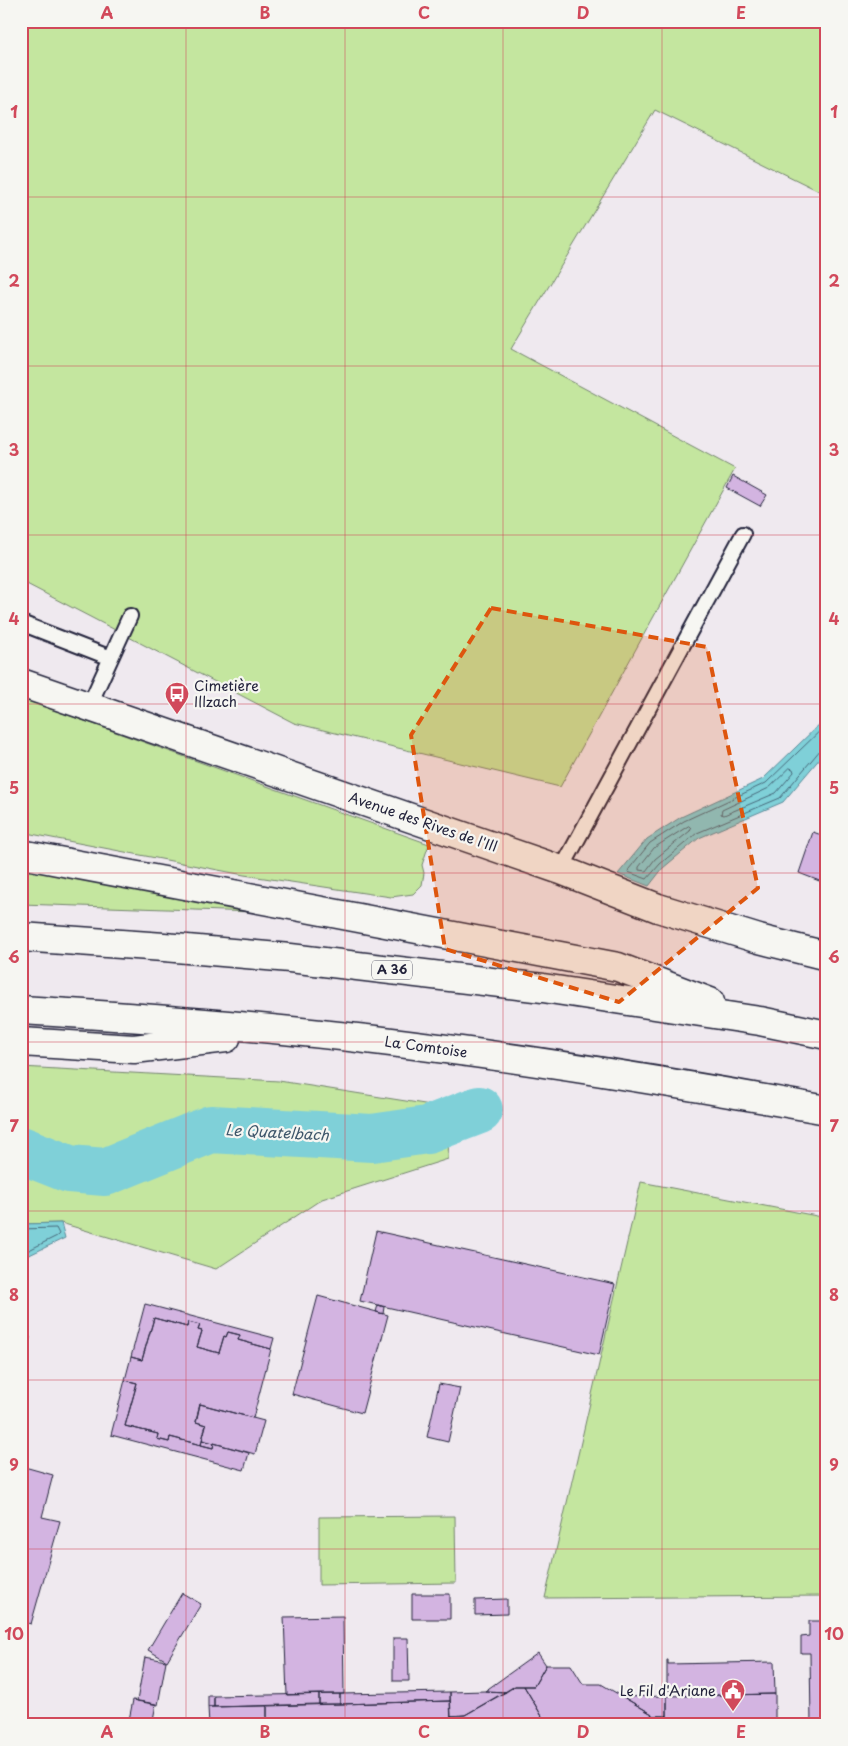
<svg xmlns="http://www.w3.org/2000/svg" width="848" height="1746" viewBox="0 0 848 1746" font-family="'Playpen Sans',sans-serif">
  <style>
    .green { fill: #c4e69f; stroke: #73846d }
    .water { fill: #7fd0d8; stroke: #5a8a99 }
    .lines { fill: none; stroke-linecap: round; stroke-linejoin: round }
    .shore { stroke: #47687a; stroke-width: 1 }
    .river { stroke: #7fd0d8; stroke-width: 48 }
    .building { fill: #d3b4e1; stroke: #22223b }
    .service-casing { stroke: #22223b; stroke-width: 18 }
    .tertiary-casing { stroke: #22223b; stroke-width: 31 }
    .motorway-casing { stroke: #22223b; stroke-width: 31 }
    .service { stroke: #f6f6f2; stroke-width: 14 }
    .tertiary { stroke: #f6f6f2; stroke-width: 28 }
    .motorway { stroke: #f6f6f2; stroke-width: 28 }
    .marked { fill: #de560e; fill-opacity: 0.2; stroke: #de560e; stroke-width: 4; stroke-dasharray: 10 6; stroke-linejoin: round }
    .grid { fill: none; stroke: #d1495b; stroke-width: 1; stroke-opacity: 0.55 }
    .labels { text-anchor: middle; stroke-width: 4.5; stroke-linejoin: round; paint-order: stroke }
    .shield { fill: #f6f6f2; stroke: #626272; stroke-width: 1 }
    .shield-label { font-size: 12px; font-weight: bold; fill: #22223b }
    .poi-label { font-size: 14px; fill: #22223b; stroke: #f6f6f2; text-anchor: start }
    .street-label { font-size: 14px; fill: #22223b; stroke: #f6f6f2 }
    .water-label { font-size: 15px; font-style: italic; fill: #3e566a; stroke: #f6f6f2 }
    .neatline { fill: none; stroke: #d1495b; stroke-width: 2 }
    .grid-label { font-size: 16px; text-anchor: middle; font-weight: bold; fill: #d1495b }
  </style>
  <rect width="100%" height="100%" fill="#efe9ef"/>
  <filter id="ink" filterUnits="userSpaceOnUse"><feTurbulence type="fractalNoise" baseFrequency=".02" numOctaves="2"/><feDisplacementMap in="SourceGraphic" scale="10" xChannelSelector="R" yChannelSelector="G"/><feConvolveMatrix kernelMatrix="1 2 1 2 8 2 1 2 1" color-interpolation-filters="sRGB"/></filter>
  <g filter="url(#ink)">
    <path class="green" d="M21 21H827V195L655 110 511 349 735 469 560 787 294 723 21 581Z
      M23 699 429 844 422 865 424 873 422 885 413 894 391 897 244 875 21 832V703Z
      M21 865 253 912 21 904Z
      M21 1067 279 1081 450 1108 448 1159 322 1199 216 1269 61 1223 21 1224Z
      M641 1182 827 1218V1596L545 1598Z
      M455 1516 456 1583 319 1585V1517Z"/>
    <path class="water" d="M827 717V750L783 802 699 838 663 868 649 886 618 874 647 839 681 817 763 779Z
      M61 1223 65 1238 21 1259V1224Z"/>
    <g class="lines">
      <path class="shore" d="M827 724 766 783 684 821 650 843 629 869 628 872 647 879 660 864 697 833 780 798 821 749 827 747
        M790 768 793 769 794 772 776 793 724 815 721 814 722 810 769 788Z
        M689 826 691 828 690 831 655 859 646 871 639 870V867L654 848Z
        M21 1229 56 1228 59 1234 57 1236 21 1254"/>
      <path class="river" d="M21 1150 69 1169 105 1172 211 1129 372 1138 427 1130 479 1110"/>
    </g>
    <path class="building" d="M733 476 767 495 760 506 727 488Z
      M813 832 827 837V884L799 873Z
      M376 1231 615 1284 599 1355 360 1301Z
      M318 1296 388 1315 362 1413 292 1394Z
      M145 1304 274 1338 271 1349 238 1340 240 1335 228 1332 226 1337 224 1336 219 1353 197 1347 202 1331 198 1330 200 1325 188 1322 187 1327 154 1318 142 1360 131 1357Z
      M378 1305 384 1307 383 1314 376 1312Z
      M154 1318 187 1327 188 1322 200 1325 198 1330 202 1331 197 1347 219 1353 224 1336 226 1337 228 1332 240 1335 238 1340 271 1349 253 1418 200 1404 196 1422 206 1425 201 1445 170 1437 169 1442 157 1439 158 1434 125 1426 137 1383 125 1380 131 1357 142 1360Z
      M30 1337 21 1390V1339Z
      M125 1380 137 1383 125 1426 158 1434 157 1439 169 1442 170 1437 213 1448 214 1443 249 1453 244 1470 111 1435Z
      M439 1384 460 1388 448 1442 427 1437Z
      M200 1404 264 1421 255 1454 202 1440 206 1425 196 1422Z
      M202 1440 214 1443 213 1448 201 1445Z
      M21 1466 53 1475 42 1517 60 1521 31 1624 21 1621Z
      M182 1593 201 1604 167 1661 148 1650Z
      M412 1594H450V1619H412Z
      M507 1599V1614L475 1615V1600Z
      M343 1616 344 1694 287 1695 284 1617Z
      M809 1621H827V1725H811L810 1653H801V1637L809 1636Z
      M393 1638H408L409 1681H393Z
      M538 1653 546 1665 534 1686H515L506 1692 485 1691Z
      M145 1657 166 1661 158 1705 137 1701Z
      M667 1660H668V1664L774 1662 775 1694 681 1696V1690H667Z
      M546 1665H571L583 1684H601L652 1714 646 1725H584L581 1723V1725H540L543 1718 524 1686H534Z
      M515 1686H524L543 1718 540 1725H451V1716L465 1715Z
      M485 1691 506 1692 465 1715 451 1716 450 1692Z
      M450 1692V1701L340 1704V1694Z
      M319 1694H340V1704H319Z
      M319 1694V1704L214 1707V1696Z
      M775 1694V1725H667V1696Z
      M208 1696H214V1707H208Z
      M667 1696V1716H651L652 1714 623 1697Z
      M133 1700 156 1704 152 1725H128Z
      M450 1701 451 1725H267V1706Z
      M267 1706V1725H209L208 1707Z
      M651 1716H659V1725H646Z
      M659 1716H667V1725H659Z"/>
    <g class="lines">
      <defs>
        <path id="service" d="M21 623 111 658
          M89 706 130 616
          M561 870 743 534"/>
        <path id="tertiary" d="M21 683 561 870 658 908 759 939 827 956"/>
        <path id="motorway" d="M21 854 618 967 710 1002
          M21 937 164 947 290 958 543 988 760 1021 827 1035
          M21 1010C139 1017 258 1026 375 1040 526 1058 677 1083 827 1110
          M21 1042 134 1049 226 1038"/>
      </defs>
      <use href="#service" class="service-casing"/>
      <use href="#tertiary" class="tertiary-casing"/>
      <use href="#motorway" class="motorway-casing"/>
      <use href="#service" class="service"/>
      <use href="#tertiary" class="tertiary"/>
      <use href="#motorway" class="motorway"/>
    </g>
  </g>
  <path class="marked" d="M491 608 707 647 758 888 619 1002 445 949 411 735Z"/>
  <path class="grid" d="M186 21V1725M345 21V1725M503 21V1725M662 21V1725M21 197H827M21 366H827M21 535H827M21 704H827M21 873H827M21 1042H827M21 1211H827M21 1380H827M21 1549H827"/>
  <defs>
    <symbol id="bus-pin" viewBox="-11 -11 22 30"><path d="M0 17L-7.5 6A9.5 9.5 0 1 1 7.5 6Z" fill="#d1495b" stroke="#f6f6f2"/><path d="M-5-6H5V4H4V6H2V4H-2V6H-4V4H-5ZM-3.5-4V0h7V-4ZM-3.5 1.2v1.5H-2V1.2ZM2 1.2v1.5H3.5V1.2Z" fill="#fff"/></symbol>
    <symbol id="civic-pin" viewBox="-11 -11 22 30"><path d="M0 17L-7.5 6A9.5 9.5 0 1 1 7.5 6Z" fill="#d1495b" stroke="#f6f6f2"/><path d="M-.6-6.5H3V-4.5H.6V-3L4-1V1h2V6H-6V1h2V-1L-.6-3ZM-1.2 2.5V6h2.4V2.5Z" fill="#fff"/></symbol>
  </defs>
  <g fill-rule="evenodd">
    <use href="#bus-pin" x="163" y="680" width="28" height="38"/>
    <use href="#civic-pin" x="719" y="1677" width="28" height="38"/>
  </g>
  <g class="labels">
    <rect class="shield" x="372" y="960.5" width="40" height="19" rx="4"/>
    <g class="shield-label">
      <text x="392" y="974">A 36</text>
    </g>
    <g class="poi-label">
      <text x="194" y="691">Cimetière<tspan x="194" dy="16">Illzach</tspan></text>
      <text x="716" y="1696" text-anchor="end">Le Fil d'Ariane</text>
    </g>
    <g class="street-label">
      <text transform="translate(423 822) rotate(19)" y="5">Avenue des Rives de l'Ill</text>
      <text transform="translate(426 1047) rotate(8)" y="5">La Comtoise</text>
    </g>
    <g class="water-label">
      <text transform="translate(277 1133) rotate(3)" y="5">Le Quatelbach</text>
    </g>
  </g>
  <rect width="848" height="1746" fill="none" stroke="#f6f6f2" stroke-width="55"/>
  <rect x="28" y="28" width="792" height="1690" class="neatline"/>
  <g class="grid-label">
    <text x="107" y="19">A</text>
    <text x="265" y="19">B</text>
    <text x="424" y="19">C</text>
    <text x="583" y="19">D</text>
    <text x="741" y="19">E</text>
    <text x="14" y="118">1</text>
    <text x="834" y="118">1</text>
    <text x="14" y="287">2</text>
    <text x="834" y="287">2</text>
    <text x="14" y="456">3</text>
    <text x="834" y="456">3</text>
    <text x="14" y="625">4</text>
    <text x="834" y="625">4</text>
    <text x="14" y="794">5</text>
    <text x="834" y="794">5</text>
    <text x="14" y="963">6</text>
    <text x="834" y="963">6</text>
    <text x="14" y="1132">7</text>
    <text x="834" y="1132">7</text>
    <text x="14" y="1301">8</text>
    <text x="834" y="1301">8</text>
    <text x="14" y="1471">9</text>
    <text x="834" y="1471">9</text>
    <text x="14" y="1640">10</text>
    <text x="834" y="1640">10</text>
    <text x="107" y="1738">A</text>
    <text x="265" y="1738">B</text>
    <text x="424" y="1738">C</text>
    <text x="583" y="1738">D</text>
    <text x="741" y="1738">E</text>
  </g>
</svg>
